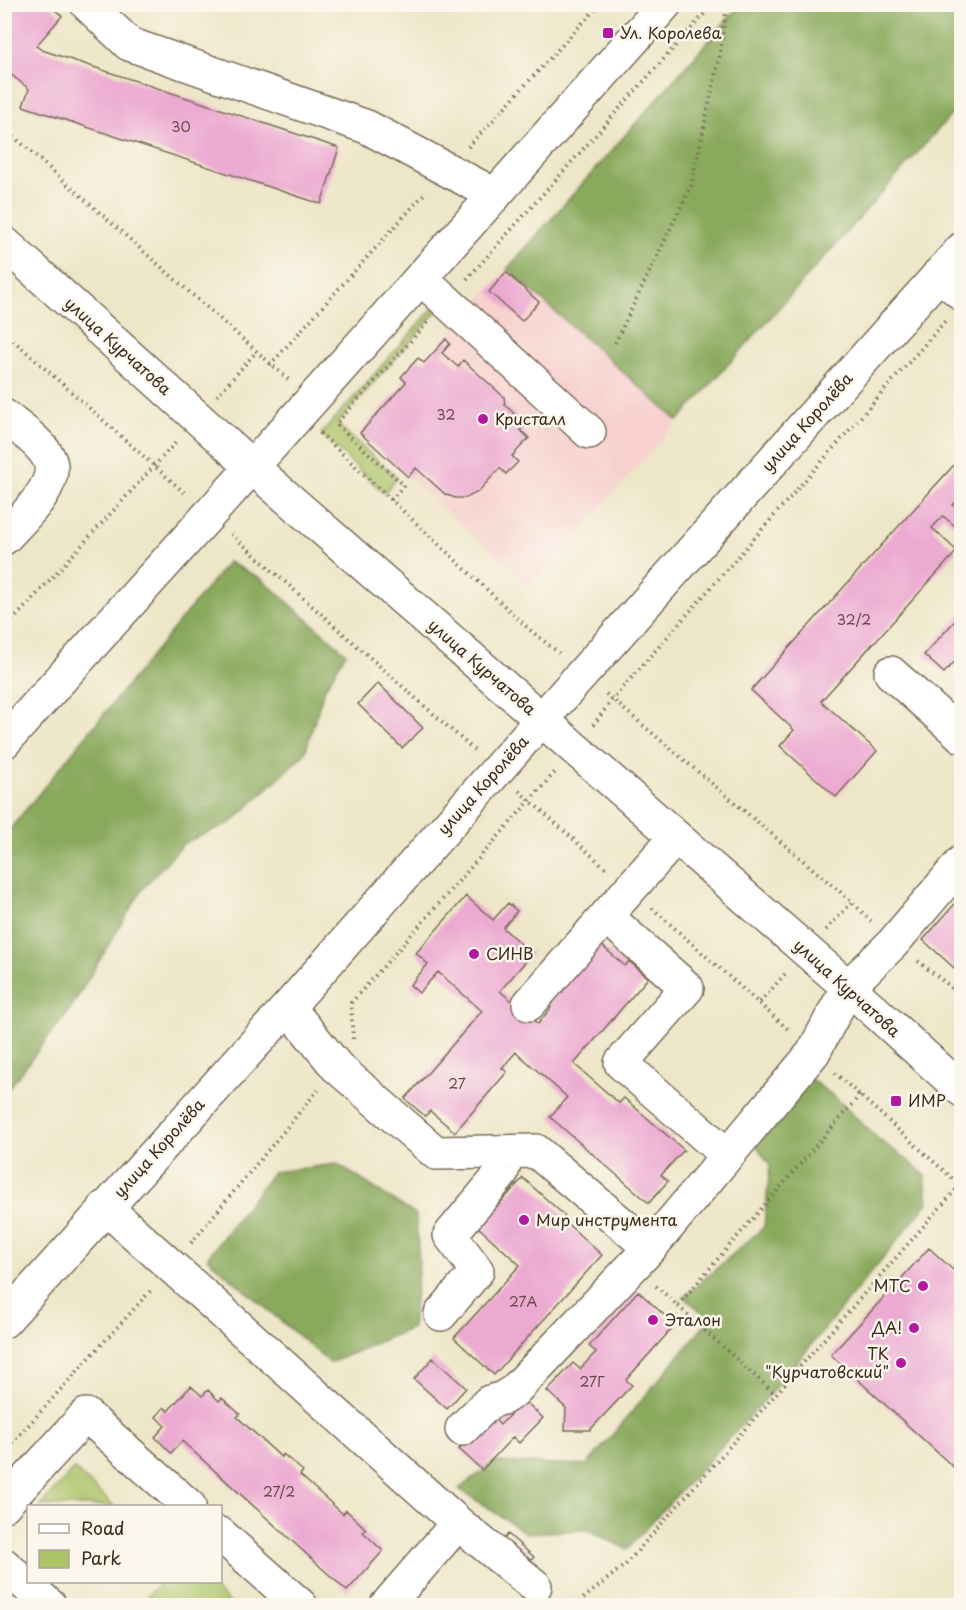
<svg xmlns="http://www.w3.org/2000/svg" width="966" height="1610" viewBox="0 0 966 1610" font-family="'Playpen Sans',sans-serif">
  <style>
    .built { fill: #f7d0cf }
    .green { fill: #acc368; stroke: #747643; stroke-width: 1.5 }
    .forest { fill: #89a95c; stroke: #626a3d; stroke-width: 1.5 }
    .building { fill: #eca9d1 }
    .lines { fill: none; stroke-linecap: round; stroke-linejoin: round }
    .minor-casing { stroke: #7a6c5a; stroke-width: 36 }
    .major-casing { stroke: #7a6c5a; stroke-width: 36 }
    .path { stroke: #7a6c5a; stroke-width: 4; stroke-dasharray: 1.5 4.5; stroke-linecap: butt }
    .minor { stroke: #fff; stroke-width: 33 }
    .major { stroke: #fff; stroke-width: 33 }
    .poi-dot { fill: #b5179e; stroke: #fbf7ec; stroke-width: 2 }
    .labels { text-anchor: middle; stroke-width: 5; stroke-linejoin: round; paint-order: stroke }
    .number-label { font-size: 14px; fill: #674a4b }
    .poi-label { font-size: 16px; fill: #3b2a1e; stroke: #fbf7ec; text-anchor: start }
    .street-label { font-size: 16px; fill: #3b2a1e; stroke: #fbf7ec }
  </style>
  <rect width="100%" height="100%" fill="#fbf7ec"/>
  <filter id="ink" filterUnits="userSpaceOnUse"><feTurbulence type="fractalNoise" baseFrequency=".0167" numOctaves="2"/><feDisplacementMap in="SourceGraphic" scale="12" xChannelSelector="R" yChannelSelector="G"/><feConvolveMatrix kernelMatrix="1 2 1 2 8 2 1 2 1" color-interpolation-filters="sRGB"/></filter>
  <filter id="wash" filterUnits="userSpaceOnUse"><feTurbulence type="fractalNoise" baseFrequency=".008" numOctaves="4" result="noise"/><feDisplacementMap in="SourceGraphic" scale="24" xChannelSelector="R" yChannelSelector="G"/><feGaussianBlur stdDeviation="1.35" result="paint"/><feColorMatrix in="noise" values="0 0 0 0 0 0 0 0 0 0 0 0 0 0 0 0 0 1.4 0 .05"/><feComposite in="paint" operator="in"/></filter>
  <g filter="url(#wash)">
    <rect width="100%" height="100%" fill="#eee6c8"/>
    <path class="built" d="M507 269 678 421 530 586 360 433Z"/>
    <path class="green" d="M434 307 438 310 337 424 397 478 384 493 321 434Z
      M74 1469 114 1506H40Z
      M161 1582H206L232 1605H139Z"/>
    <path class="forest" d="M740 5H961V104L678 421 507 269Z
      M228 562 260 578 346 653 324 690 305 753 232 822 184 843 143 888 70 1009 5 1093V835Z
      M805 1075 836 1098 878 1139 904 1157 925 1175 928 1203 779 1384 627 1549 588 1530 526 1533 459 1489 494 1462 587 1465 710 1319 684 1297 764 1227 770 1165 749 1135Z
      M337 1164 416 1215 419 1263 412 1328 330 1363 207 1258 273 1172Z"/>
    <g id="blocks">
      <path class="building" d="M4 4H48L62 16 36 46 42 50 339 148 321 204 23 106 29 89 4 69Z
        M506 272 539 302 522 321 489 292Z
        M446 339 450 344 442 353 458 367 463 360 504 397 505 405 526 425 520 430 529 438 512 456 518 462 506 474 500 468 478 492 466 498H455L445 494 416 468 408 477 360 433 406 382 401 377 418 358 424 363Z
        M962 456V495L953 505 962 511V532L943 516 932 528 957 551 821 701 877 751 836 797 780 746 794 730 751 690Z
        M4 465 11 470 4 477Z
        M962 613V654L944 673 924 655Z
        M378 683 423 728 402 748 358 704Z
        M466 896 493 920 508 903 517 911 503 928 532 954 500 991 538 1024 551 1008 547 1005 600 944 625 966 629 961 648 978 574 1064 619 1103 624 1098 684 1150 661 1175 668 1181 649 1203 550 1117 567 1097 516 1052 502 1068 507 1072 455 1132 430 1111 425 1116 405 1099 482 1011 438 972 419 993 410 985 428 964 416 953Z
        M960 898 962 900V975L923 940Z
        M523 1178 565 1216 562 1219 602 1255 494 1375 454 1338 520 1265 478 1227Z
        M929 1248 962 1278V1475L831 1355Z
        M638 1291 675 1325 626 1380 632 1385 590 1430H565L566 1408 547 1391 573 1363 580 1369 596 1352 589 1346Z
        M433 1358 466 1388 447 1409 414 1379Z
        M191 1386 202 1396 208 1390 219 1401 222 1398 240 1414 237 1417 281 1457 283 1454 303 1471 300 1475 343 1514 346 1510 366 1529 363 1532 383 1551 347 1591 182 1441 171 1453 155 1437 165 1426 156 1417 164 1407 168 1411Z
        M524 1400 543 1418 519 1443 513 1437 482 1470 459 1449 491 1415 500 1425Z
        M508 1534 534 1557 520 1572 495 1549Z"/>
    </g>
  </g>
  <g filter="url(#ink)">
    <use href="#blocks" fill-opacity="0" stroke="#7a6c5a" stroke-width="1.5"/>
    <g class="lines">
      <defs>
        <path id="minor" d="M87 4 129 44 367 127 495 195
          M939 274 962 294
          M421 278 589 432
          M4 416C19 428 39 441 48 457 63 482 20 521 4 538
          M891 673 962 736
          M4 742 252 467
          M675 838 606 916 687 988 621 1063 727 1155
          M529 1004 606 916
          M288 1007 337 1067 436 1153 536 1151 650 1248
          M105 1207 458 1523 386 1606
          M441 1314 477 1271 450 1235 501 1174 508 1152
          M4 1321 288 1007 542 719
          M462 1429 489 1402 503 1398 514 1391 650 1248 813 1053 848 987 893 943 962 862
          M4 1505 86 1415 189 1506
          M458 1523 535 1586
          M220 1534 301 1606
          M4 1565 50 1606"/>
        <path id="major" d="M4 243 252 467 848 987 962 1090
          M252 467 665 4
          M542 719 962 249"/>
      </defs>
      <use href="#minor" class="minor-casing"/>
      <use href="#major" class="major-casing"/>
      <path class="path" d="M4 128 289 380
        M468 147 600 4
        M467 279 713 4
        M4 332 187 495
        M615 343 691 186 719 59 727 4
        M270 365 426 192
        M217 396 256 352
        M320 433 530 630 559 653
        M391 500 404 485 336 424 428 322
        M231 534 474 750
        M4 630 178 440
        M606 694 852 902 871 921
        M593 725 612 700 947 319
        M519 791 608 870
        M652 908 790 1031
        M826 930 852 902
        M918 961 962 996
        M760 1002 786 973
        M353 1039 351 1003 557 770
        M835 1073 962 1187
        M191 1243 318 1090
        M656 1286 775 1394
        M678 1305 860 1095
        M4 1452 153 1288
        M574 1606 626 1564 960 1185"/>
      <use href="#minor" class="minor"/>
      <use href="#major" class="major"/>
    </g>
  </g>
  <g class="poi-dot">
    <rect x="602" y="27" width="12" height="12" rx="3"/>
    <circle cx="483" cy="419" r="6"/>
    <circle cx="474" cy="954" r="6"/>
    <rect x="890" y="1095" width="12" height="12" rx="3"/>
    <circle cx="524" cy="1220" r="6"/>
    <circle cx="923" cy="1286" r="6"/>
    <circle cx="653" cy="1320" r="6"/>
    <circle cx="914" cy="1328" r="6"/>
    <circle cx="901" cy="1363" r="6"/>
  </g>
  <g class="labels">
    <g class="number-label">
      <text x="181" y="132">30</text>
      <text x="446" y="420">32</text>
      <text x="854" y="625">32/2</text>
      <text x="457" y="1089">27</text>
      <text x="523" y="1307">27А</text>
      <text x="592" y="1387">27Г</text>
      <text x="279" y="1497">27/2</text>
    </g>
    <g class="poi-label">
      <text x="620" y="39">Ул. Королева</text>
      <text x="495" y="425">Кристалл</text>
      <text x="486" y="960">СИНВ</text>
      <text x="908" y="1107">ИМР</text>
      <text x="536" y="1226">Мир инструмента</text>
      <text x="911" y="1292" text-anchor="end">МТС</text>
      <text x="665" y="1326">Эталон</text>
      <text x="902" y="1334" text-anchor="end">ДА!</text>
      <text x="889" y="1360" text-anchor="end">ТК<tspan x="889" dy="18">"Курчатовский"</tspan></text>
    </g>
    <g class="street-label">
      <text transform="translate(118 346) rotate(42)" y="6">улица Курчатова</text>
      <text transform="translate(807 422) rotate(-48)" y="6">улица Королёва</text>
      <text transform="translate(482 667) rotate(41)" y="6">улица Курчатова</text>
      <text transform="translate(483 785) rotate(-48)" y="6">улица Королёва</text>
      <text transform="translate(847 988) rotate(42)" y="6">улица Курчатова</text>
      <text transform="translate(159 1148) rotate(-48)" y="6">улица Королёва</text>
    </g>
  </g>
  <rect width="966" height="1610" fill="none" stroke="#fbf7ec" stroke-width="24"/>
  <rect x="27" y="1505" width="195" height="78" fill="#fbf7ec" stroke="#aea59a" stroke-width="1.5"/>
  <rect x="39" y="1524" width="30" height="9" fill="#ffffff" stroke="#aea59a" stroke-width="1.5"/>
  <text x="81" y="1535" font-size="18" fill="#3b2a1e">Road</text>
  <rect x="39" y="1550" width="30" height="18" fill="#acc368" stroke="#aea59a" stroke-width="1.5"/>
  <text x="81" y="1565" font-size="18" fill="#3b2a1e">Park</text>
</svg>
